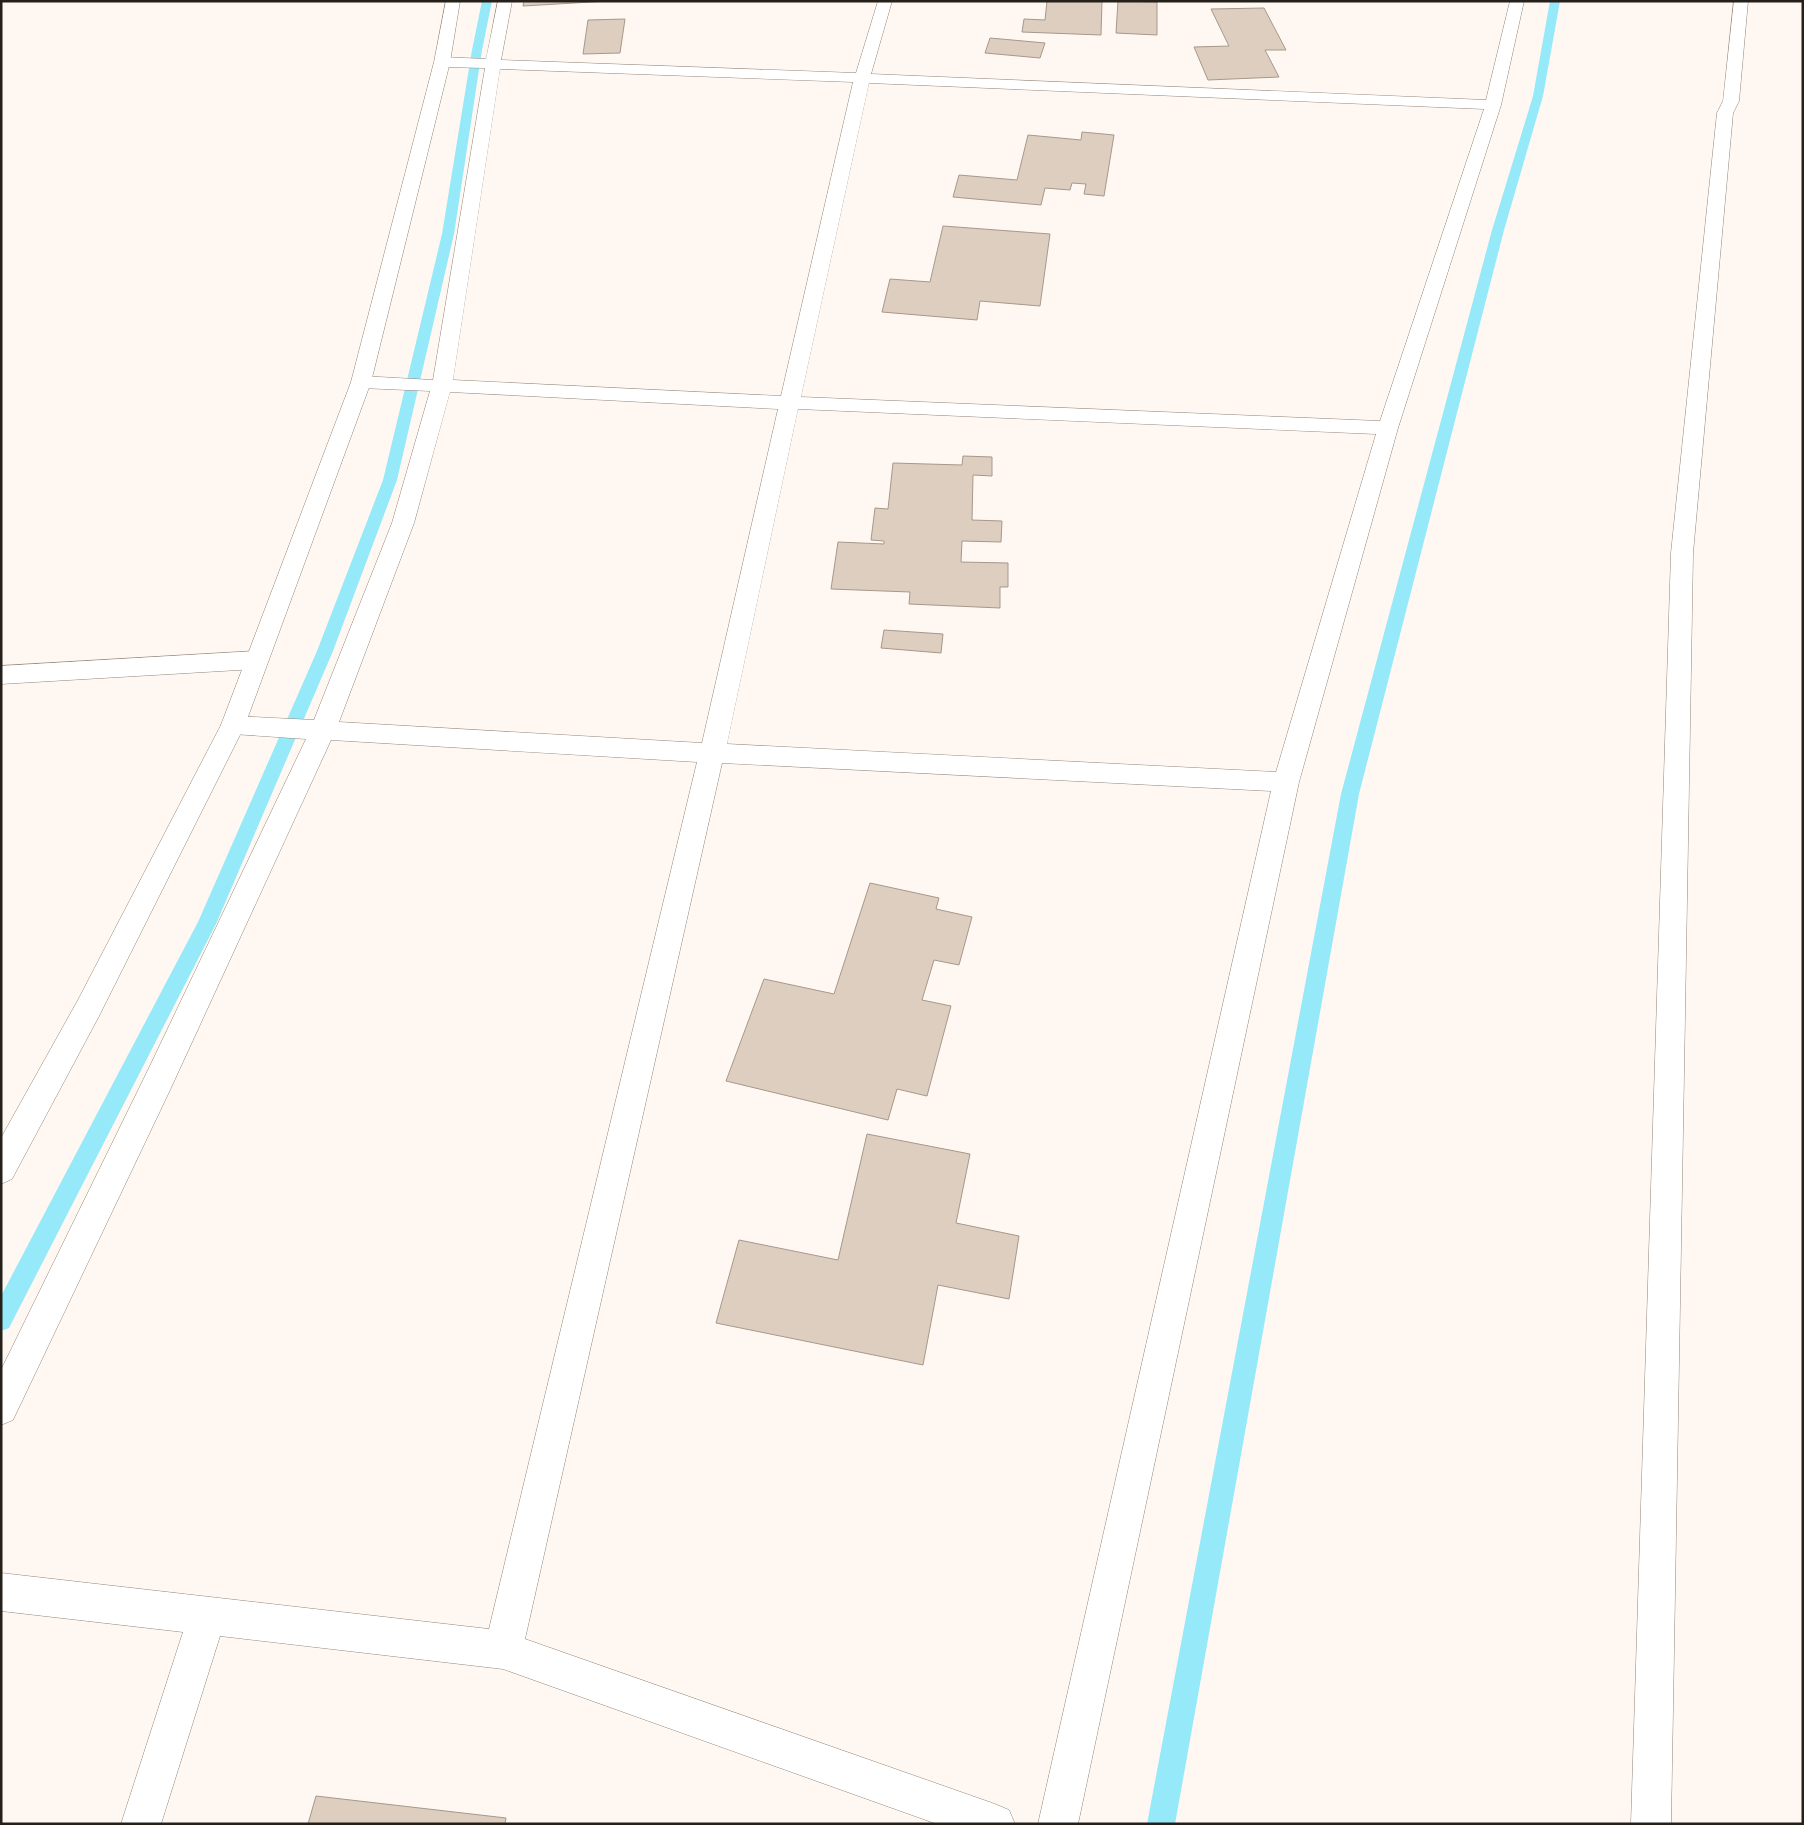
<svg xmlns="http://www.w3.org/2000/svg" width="1804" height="1825" viewBox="0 0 1804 1825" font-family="'Golos Text',sans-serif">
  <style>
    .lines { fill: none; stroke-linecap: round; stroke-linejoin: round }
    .stream { fill: #95e9f8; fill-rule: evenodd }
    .building { fill: #ddcec0; stroke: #a6988a }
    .street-casing { stroke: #938578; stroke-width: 1 }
    .secondary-casing { stroke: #938578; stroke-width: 1 }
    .street { fill: #fff; fill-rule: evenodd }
    .secondary { fill: #fff; fill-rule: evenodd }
  </style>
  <rect width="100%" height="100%" fill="#fff8f2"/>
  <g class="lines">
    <path class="stream" d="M482 1H492L482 50 454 234 397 480 333 651 216 924 9 1328 1 1331V1296L198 922 317 651 383 480 442 234 472 50Z
      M1550 1H1560L1543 96 1504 230 1359 794 1175 1824H1147L1341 794 1492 230 1533 96Z"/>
  </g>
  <path class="building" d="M524 1H608L523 6Z
    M1047 1H1102L1101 35 1022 32 1024 19 1045 20Z
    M1118 1 1157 2V35L1116 33Z
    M1264 8 1286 50H1265L1279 77 1208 80 1194 47 1229 46 1211 9Z
    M625 19 620 53 583 54 588 20Z
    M990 38 1045 43 1040 58 985 53Z
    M1082 132 1114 135 1104 196 1084 194 1086 184 1072 183 1070 190 1045 188 1041 205 953 197 959 175 1017 180 1028 135 1081 140Z
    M943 226 1050 234 1040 306 980 301 977 320 882 312 890 279 930 282Z
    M963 456 992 457V476L973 475 972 520 1002 521 1001 542 962 541 961 562 1008 563V587H1000V608L909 604 910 592 831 589 838 542 884 544V541L871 540 875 508 888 509 893 463 962 465Z
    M884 630 943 634 941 653 881 648Z
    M870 883 939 898 936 909 972 917 959 965 934 960 922 1000 951 1006 927 1096 897 1089 888 1120 726 1081 764 979 834 994Z
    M867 1134 970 1154 956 1223 1019 1236 1009 1299 938 1285 923 1365 716 1323 739 1240 838 1260Z
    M316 1796 506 1818 505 1824H308Z"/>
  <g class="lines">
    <defs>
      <path id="street" d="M498 1H512L501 60 856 73 878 1H892L871 74 1486 100 1510 1H1524L1501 105 1398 428 1299 782 1078 1824H1038L1271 791 722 763 525 1639 995 1804 1009 1810 1015 1824H937L503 1669 220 1636 161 1824H121L183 1632 1 1611V1573L489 1629 697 762 331 740 170 1090 13 1420 1 1425V1370L148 1070 306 739 233 734 224 732 221 725 224 718 233 716 314 720 392 523 430 391 361 388 354 386 351 382 354 378 361 376 433 380 485 68 442 67 437 65 434 62 437 59 442 57 486 59ZM500 69 853 82 781 396 453 380ZM869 83 1484 109 1380 421 801 397ZM450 392 778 409 702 743 339 722 414 523ZM798 409 1376 434 1276 772 727 744Z
        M1734 1H1748L1739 101 1733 113 1693 553 1671 1824H1631L1671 553 1717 113 1723 101Z
        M256 651 264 654 268 660 264 666 256 669 1 684V666Z"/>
      <path id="secondary" d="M446 1H460L450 62 371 382 245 725 98 1018 12 1179 1 1184V1138L78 1000 221 725 351 382 434 62Z"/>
    </defs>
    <use href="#street" class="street-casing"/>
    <use href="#secondary" class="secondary-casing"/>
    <use href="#street" class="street"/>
    <use href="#secondary" class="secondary"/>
  </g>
  <rect width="1804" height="1825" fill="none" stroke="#26201b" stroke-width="5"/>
</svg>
